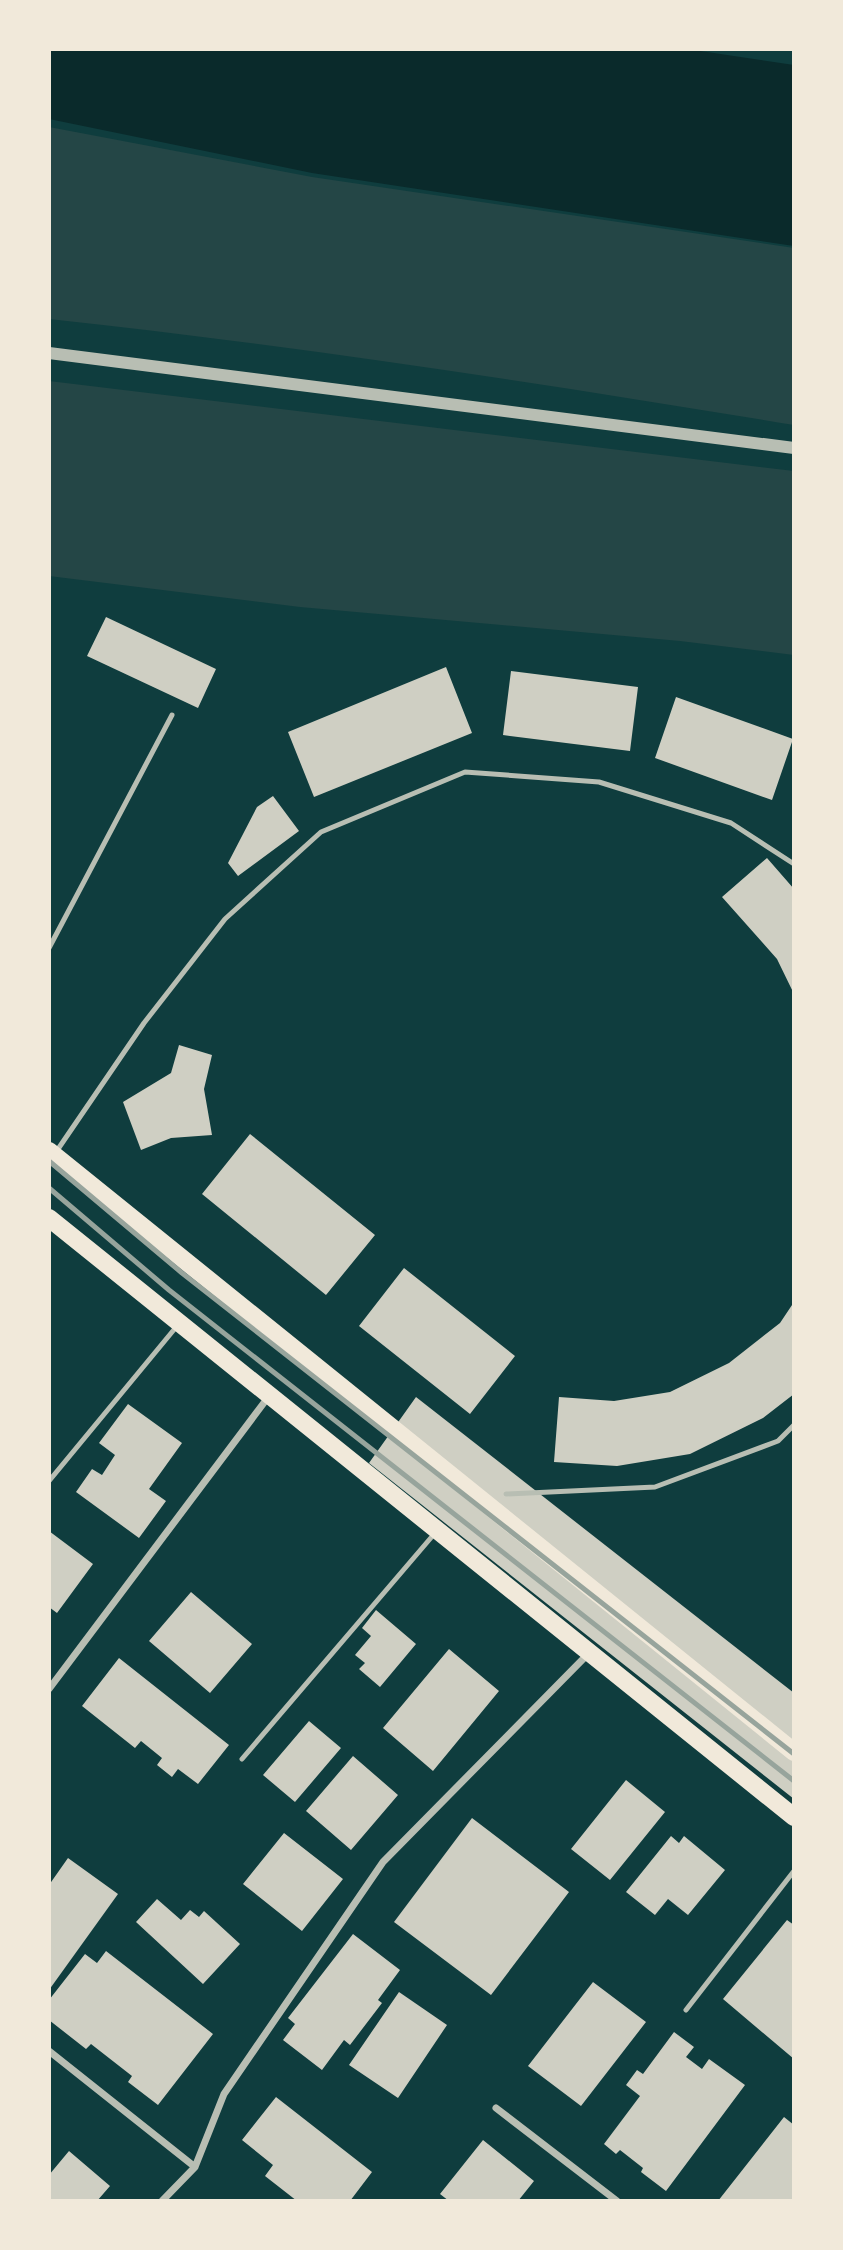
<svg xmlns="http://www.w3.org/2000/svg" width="843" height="2250" viewBox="0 0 843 2250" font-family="'Exo 2',sans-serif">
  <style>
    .green { fill: #244646 }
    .water { fill: #0a2a2b }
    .building { fill: #cfcfc3 }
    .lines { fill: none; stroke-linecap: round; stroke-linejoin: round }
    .service { stroke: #b8beb3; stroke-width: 5 }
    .minor { stroke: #b8beb3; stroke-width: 7 }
    .tertiary { stroke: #b8beb3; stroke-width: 12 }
    .primary { stroke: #f1e9da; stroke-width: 18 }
    .rail { stroke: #97a49c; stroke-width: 5 }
  </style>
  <rect width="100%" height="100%" fill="#0f3d3e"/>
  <path class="green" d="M49 127 312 177 794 248V425C547 384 298 346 49 319Z
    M49 381 794 471V655L680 641 300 607 49 576Z"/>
  <path class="water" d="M49 49H687L794 65V246L312 173 49 119Z"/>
  <path class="building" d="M106 617 216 669 198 708 87 656Z
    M446 667 472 733 314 797 288 732Z
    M511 671 638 687 630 751 503 735Z
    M676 697 793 739 772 800 655 758Z
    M273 796 299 831 238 876 228 863 257 807Z
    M767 858 794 889V994L777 959 722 897Z
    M179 1045 212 1055 204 1089 212 1135 171 1138 141 1150 123 1102 171 1073Z
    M250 1134 375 1235 326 1295 202 1194Z
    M404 1268 515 1356 470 1414 359 1326Z
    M794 1302V1394L763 1418 690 1454 617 1466 554 1462 559 1397 614 1401 670 1392 729 1363 780 1323Z
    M416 1397 794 1693V1799L369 1463Z
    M128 1404 182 1443 149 1489 166 1501 139 1538 76 1492 92 1469 102 1475 115 1455 99 1443Z
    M49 1531 93 1564 57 1613 49 1607Z
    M191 1592 252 1644 210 1693 149 1641Z
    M376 1610 416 1644 380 1687 359 1669 365 1663 355 1655 371 1636 362 1628Z
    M449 1649 499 1691 433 1771 383 1728Z
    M119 1658 229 1745 198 1784 178 1769 172 1777 157 1765 162 1758 141 1741 135 1748 82 1706Z
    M309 1721 341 1748 295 1802 263 1775Z
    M353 1756 398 1795 351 1850 306 1811Z
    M626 1780 665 1812 610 1880 571 1849Z
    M472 1818 569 1892 491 1995 394 1922Z
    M284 1833 343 1879 302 1931 243 1884Z
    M671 1836 679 1843 684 1836 725 1870 688 1915 668 1899 655 1915 626 1892Z
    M68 1858 118 1894 49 1990V1885Z
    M157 1899 181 1920 190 1910 199 1917 204 1911 240 1944 203 1984 136 1922Z
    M787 1920 794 1925V2059L723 1999Z
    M353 1934 400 1970 378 2000 382 2003 350 2045 344 2040 322 2070 283 2040 295 2024 288 2018Z
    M106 1951 213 2034 158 2105 128 2082 132 2076 91 2044 86 2049 49 2020V2000L85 1954 97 1963Z
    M593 1982 646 2022 581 2106 528 2066Z
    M399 1992 447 2025 398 2098 349 2065Z
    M674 2032 694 2047 686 2057 702 2069 709 2059 745 2085 666 2191 641 2172 643 2168 620 2150 616 2154 604 2144 640 2096 626 2085 637 2070 643 2074Z
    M276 2097 372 2172 350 2201H297L265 2176 273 2165 242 2140Z
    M784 2117 794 2125V2201H718Z
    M483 2140 534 2181 518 2201H449L440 2194Z
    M69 2151 110 2186 97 2201H49V2175Z"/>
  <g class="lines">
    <path class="service" d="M49 948 172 715
      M56 1152 144 1023 225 919 321 832 465 772 599 782 731 823 794 864
      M49 1481 177 1326
      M506 1494 655 1487 778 1441 794 1425
      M242 1759 435 1533
      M686 2010 794 1871"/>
    <path class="minor" d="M49 1689 269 1396
      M49 2051 195 2167
      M496 2108 617 2201
      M162 2201 195 2167 224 2094 383 1862 588 1654"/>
    <path class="tertiary" d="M49 353 794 448"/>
    <path class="primary" d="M49 1151 794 1752
      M49 1218 794 1817"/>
    <path class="rail" d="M49 1161 182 1273 794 1754
      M49 1188 169 1290 794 1781"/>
  </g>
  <rect width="843" height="2250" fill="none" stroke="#f1e9da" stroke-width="102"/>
</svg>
